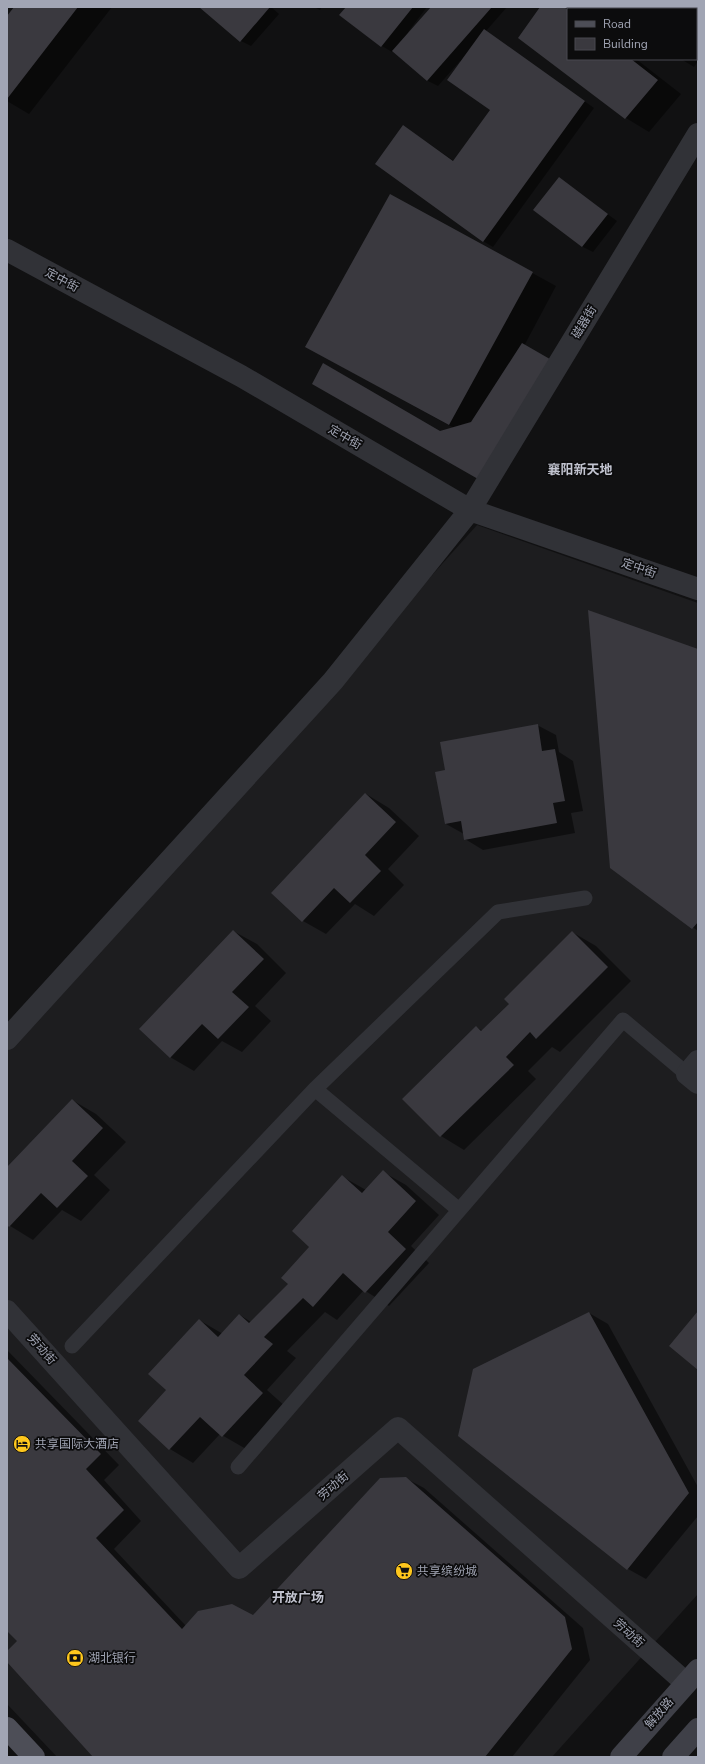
<svg xmlns="http://www.w3.org/2000/svg" width="705" height="1764" viewBox="0 0 705 1764" font-family="'Nunito Sans','Noto Sans SC',sans-serif">
  <style>
    .built { fill: #1d1d1f }
    .shadow { fill: #0007 }
    .building { fill: #3a393f }
    .lines { fill: none; stroke-linecap: round; stroke-linejoin: round }
    .lane { stroke: #313237; stroke-width: 15 }
    .street { stroke: #313237; stroke-width: 22 }
    .secondary { stroke: #3f4048; stroke-width: 22 }
    .primary { stroke: #4d4e57; stroke-width: 22 }
    .labels { text-anchor: middle; stroke-width: 3.5; stroke-linejoin: round; paint-order: stroke }
    .street-label { font-size: 12px; fill: #a1a5b4; stroke: #0c0c0d }
    .poi-label { font-size: 12px; fill: #a1a5b4; stroke: #0c0c0d; text-anchor: start }
    .neighbourhood-label { font-size: 13px; font-weight: bold; fill: #c2c4d0; stroke: #0c0c0d }
  </style>
  <rect width="100%" height="100%" fill="#111112"/>
  <path class="built" d="M477 525 698 603V1594L552 1757H57L7 1704V1049Z"/>
  <path class="shadow" d="M15 7H112L29 114 7 101V18Z
    M201 7H271L279 14 251 46 241 41Z
    M314 7H322L320 10Z
    M347 7H427L408 32 409 33 432 7H507L486 31 594 108 493 247 483 241 403 126 454 161 491 110 460 61 438 86 428 81 393 50 392 52 382 46 341 15Z
    M541 7H568L571 9H568V59H636L681 94 649 132 626 118 520 38Z
    M617 7H698V61L694 67 681 59H696V9H620Z
    M559 179 617 221 593 252 583 247 535 210Z
    M390 195 556 286 524 346 488 483 440 432 454 428 330 360Z
    M698 650V931L611 868Z
    M537 725 556 735 559 752 573 761 583 811 571 813 575 833 483 850 465 839 464 834 446 824V771Z
    M366 794 389 808 419 836 388 869 404 885 374 916 355 904 326 934 303 921Z
    M233 931 257 944 286 973 255 1006 271 1021 242 1052 222 1041 194 1071 170 1057Z
    M572 932 596 946 631 981 560 1052 552 1047 528 1071 536 1079 464 1150 441 1136 404 1099 476 1027 483 1031 510 1004Z
    M72 1100 96 1114 126 1142 94 1175 110 1190 81 1221 62 1210 33 1240 7 1224V1169Z
    M383 1172 406 1185 439 1215 411 1246 429 1263 389 1306 364 1290 337 1320 325 1312 287 1351 296 1358 267 1390 286 1407 246 1449 220 1434 193 1463 170 1449 167 1390 199 1320 223 1334 240 1315 251 1322 289 1284 311 1247 343 1177 366 1190Z
    M589 1313 608 1324 698 1487V1516L646 1579 628 1569Z
    M7 1350 119 1465 104 1480 141 1521 114 1549 186 1626 253 1617 405 1478 424 1488 583 1628 590 1660 512 1757H94L7 1661V1652L18 1641 7 1629Z"/>
  <path class="building" d="M14 7H78L7 99V16Z
    M199 7H270L240 42Z
    M346 7H413L381 47 339 15Z
    M431 7H492L427 81 392 51Z
    M540 7H564L568 10V59H631L658 80 625 119 518 38Z
    M615 7H677L676 9H618Z
    M691 7H698V31L696 34V9H689Z
    M484 29 585 101 483 242 375 164 403 125 453 161 490 110 447 80Z
    M559 177 608 214 582 247 533 210Z
    M390 194 533 272 449 425 305 347Z
    M522 343 555 362 478 479 312 384 323 363 440 431 471 422Z
    M588 610 698 649V922L692 929 610 868Z
    M538 724 542 751 555 749 565 801 553 803 557 823 464 840 461 821 445 824 435 772 445 770 440 742Z
    M365 793 396 822 365 855 381 871 350 903 334 888 302 922 271 893Z
    M233 930 264 959 232 992 249 1007 218 1039 202 1024 170 1058 139 1029Z
    M572 931 608 967 536 1039 530 1032 506 1057 514 1065 440 1137 402 1099 476 1026 481 1031 509 1004 504 999Z
    M72 1099 103 1128 72 1161 88 1176 57 1208 41 1193 9 1227 7 1225V1167Z
    M383 1170 416 1201 388 1232 406 1249 365 1293 343 1273 313 1307 303 1298 264 1337 273 1344 244 1375 263 1393 222 1437 200 1417 169 1450 138 1421 166 1390 148 1374 199 1319 218 1337 239 1314 249 1323 288 1284 281 1278 309 1247 292 1231 342 1175 362 1193Z
    M698 1311V1370L669 1346Z
    M589 1312 689 1493 627 1570 458 1436 473 1369Z
    M7 1358 101 1454 86 1469 124 1510 96 1538 182 1629 198 1611 232 1604 253 1615 380 1478 406 1477 565 1617 572 1649 485 1757H93L7 1662V1651L17 1641 7 1631Z"/>
  <g class="lines">
    <path class="lane" d="M315 1089 498 912 585 898
      M72 1346 315 1089 459 1210
      M238 1467 623 1020 687 1074"/>
    <path class="street" d="M7 250 241 376 470 510 698 589
      M7 1039 333 681 470 510 698 134
      M698 1061 687 1074 698 1083
      M7 1311 239 1568 398 1428 686 1683"/>
    <path class="secondary" d="M621 1757 698 1670
      M673 1757 698 1729"/>
    <path class="primary" d="M7 1728 34 1757"/>
  </g>
  <defs>
    <symbol id="hotel-disc" viewBox="-11 -11 22 22"><circle r="9.5" fill="#fec71d" stroke="#0c0c0d"/><path d="M-6-4.5h1.5V1H6V5H4.5V3h-9V5H-6ZM-4 0a1.8 1.8 0 1 1 3.6 0ZM.5 0V-2.5h3Q6-2.5 6 0Z" fill="#111"/></symbol>
    <symbol id="supermarket-disc" viewBox="-11 -11 22 22"><circle r="9.5" fill="#fec71d" stroke="#0c0c0d"/><path d="M-6-5.5h2.5l.6 2H6L4.5 2H-2.5L-4.4-4H-6ZM-1.5 3.2a1.3 1.3 0 1 0 .1 0ZM3 3.2a1.3 1.3 0 1 0 .1 0Z" fill="#111"/></symbol>
    <symbol id="bank-disc" viewBox="-11 -11 22 22"><circle r="9.5" fill="#fec71d" stroke="#0c0c0d"/><path d="M-6-4H6V4H-6ZM0-2.3a2.3 2.3 0 1 0 0 4.6a2.3 2.3 0 1 0 0-4.6Z" fill="#111"/></symbol>
  </defs>
  <g fill-rule="evenodd">
    <use href="#hotel-disc" x="12" y="1434" width="20" height="20"/>
    <use href="#supermarket-disc" x="394" y="1561" width="20" height="20"/>
    <use href="#bank-disc" x="65" y="1648" width="20" height="20"/>
  </g>
  <g class="labels">
    <g class="street-label">
      <text transform="translate(62 280) rotate(28)" y="4">定中街</text>
      <text transform="translate(584 322) rotate(-59)" y="4">磁器街</text>
      <text transform="translate(345 437) rotate(30)" y="4">定中街</text>
      <text transform="translate(639 568) rotate(19)" y="4">定中街</text>
      <text transform="translate(42 1349) rotate(48)" y="4">劳动街</text>
      <text transform="translate(333 1486) rotate(-41)" y="4">劳动街</text>
      <text transform="translate(629 1633) rotate(42)" y="4">劳动街</text>
      <text transform="translate(659 1713) rotate(-49)" y="4">解放路</text>
    </g>
    <g class="poi-label">
      <text x="35" y="1448">共享国际大酒店</text>
      <text x="417" y="1575">共享缤纷城</text>
      <text x="88" y="1662">湖北银行</text>
    </g>
    <g class="neighbourhood-label">
      <text x="580" y="474">襄阳新天地</text>
      <text x="298" y="1602">开放广场</text>
    </g>
  </g>
  <rect width="705" height="1764" fill="none" stroke="#a1a5b4" stroke-width="16"/>
  <rect x="567" y="8" width="130" height="52" fill="#0c0c0d" stroke="#484950"/>
  <rect x="575" y="21" width="20" height="6" fill="#4d4e57" stroke="#484950"/>
  <text x="603" y="28" font-size="12" fill="#a1a5b4">Road</text>
  <rect x="575" y="38" width="20" height="12" fill="#3a393f" stroke="#484950"/>
  <text x="603" y="48" font-size="12" fill="#a1a5b4">Building</text>
</svg>
